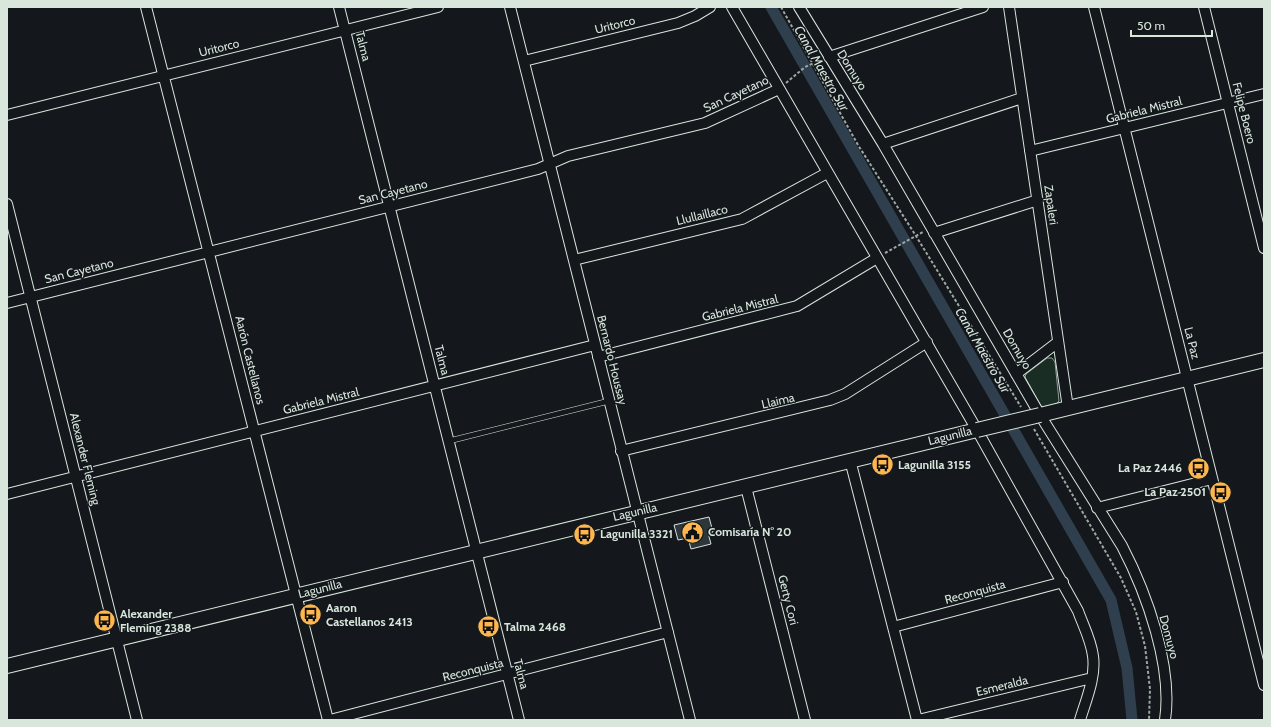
<svg xmlns="http://www.w3.org/2000/svg" width="1271" height="727" viewBox="0 0 1271 727" font-family="Cabin,sans-serif">
  <style>
    .green { fill: #1a2d24; stroke: #939e99 }
    .lines { fill: none; stroke-linecap: round; stroke-linejoin: round }
    .canal { stroke: #2f3f4d; stroke-width: 11 }
    .building { fill: #2c363c; stroke: #d8e6dc }
    .service-casing { stroke: #d8e6dc; stroke-width: 6 }
    .minor-casing { stroke: #d8e6dc; stroke-width: 12 }
    .secondary-casing { stroke: #d8e6dc; stroke-width: 16 }
    .path { stroke: #9da8a2; stroke-width: 2; stroke-dasharray: 3 2; stroke-linecap: butt }
    .service { stroke: #14181c; stroke-width: 5 }
    .minor { stroke: #14181c; stroke-width: 10 }
    .secondary { stroke: #14181c; stroke-width: 14 }
    .secondary-bridge-casing { stroke: #d8e6dc; stroke-width: 16; stroke-linecap: butt }
    .secondary-bridge { stroke: #14181c; stroke-width: 14 }
    .labels { text-anchor: middle; stroke-width: 3; stroke-linejoin: round; paint-order: stroke }
    .street-label { font-size: 12px; fill: #d8e6dc; stroke: #14181c }
    .poi-label { font-size: 12px; font-weight: bold; fill: #d8e6dc; stroke: #14181c; text-anchor: start }
    .water-label { font-size: 13px; font-style: italic; fill: #d8e6dc; stroke: #14181c }
  </style>
  <rect width="100%" height="100%" fill="#14181c"/>
  <path class="green" d="M1047 358H1052L1055 362 1059 401 1055 405 1045 408 1041 406 1025 377 1026 374Z"/>
  <g class="lines">
    <path class="canal" d="M771 7 1111 600 1127 668 1132 720"/>
  </g>
  <path class="building" d="M709 517 713 532 708 533 711 544 691 549 688 538 678 540 674 525Z"/>
  <g class="lines">
    <defs>
      <path id="service" d="M449 441 609 401"/>
      <path id="minor" d="M146 7 328 720
        M339 7 519 720
        M510 7 690 720
        M732 7 977 430 1078 611C1083 625 1091 640 1093 656 1096 677 1086 700 1080 720
        M799 7 883 144 1040 415 1122 546C1147 594 1173 667 1165 720
        M1009 7 1068 408
        M1094 7 1264 685
        M1204 7 1264 248
        M829 57 983 7
        M524 61 678 23 695 16 710 7
        M7 115 438 7
        M883 144 1022 98
        M1030 151 1264 94
        M7 204 137 720
        M934 233 1038 200
        M574 260 742 219 827 173
        M7 303 538 169 568 156 705 123 779 89
        M598 357 797 306 877 258
        M1016 374 1058 342
        M621 451 830 400 845 394 927 342
        M850 460 917 720
        M746 487 805 720
        M7 494 595 345
        M1097 508 1212 479
        M893 627 1063 582
        M330 720 668 632
        M918 720 1092 678"/>
      <path id="secondary" d="M1040 415 1264 360
        M7 666 977 430"/>
    </defs>
    <use href="#service" class="service-casing"/>
    <use href="#minor" class="minor-casing"/>
    <use href="#secondary" class="secondary-casing"/>
    <path class="path" d="M781 7 858 145 916 236 1021 407
      M786 83 805 67 821 60
      M885 253 923 232
      M1034 429 1121 578 1136 612 1145 646 1150 689 1149 720"/>
    <use href="#service" class="service"/>
    <use href="#minor" class="minor"/>
    <use href="#secondary" class="secondary"/>
    <defs>
      <path id="secondary-bridge" d="M977 430 1040 415"/>
    </defs>
    <use href="#secondary-bridge" class="secondary-bridge-casing"/>
    <use href="#secondary-bridge" class="secondary-bridge"/>
  </g>
  <defs>
    <symbol id="bus-disc" viewBox="-11 -11 22 22"><circle r="9.5" fill="#ffb74d" stroke="#14181c"/><path d="M-5-6H5V4H4V6H2V4H-2V6H-4V4H-5ZM-3.5-4V0h7V-4ZM-3.5 1.2v1.5H-2V1.2ZM2 1.2v1.5H3.5V1.2Z" fill="#111"/></symbol>
    <symbol id="civic-disc" viewBox="-11 -11 22 22"><circle r="9.5" fill="#ffb74d" stroke="#14181c"/><path d="M-.6-6.5H3V-4.5H.6V-3L4-1V1h2V6H-6V1h2V-1L-.6-3ZM-1.2 2.5V6h2.4V2.5Z" fill="#111"/></symbol>
  </defs>
  <g fill-rule="evenodd">
    <use href="#bus-disc" x="870" y="452" width="25" height="25"/>
    <use href="#bus-disc" x="1186" y="456" width="25" height="25"/>
    <use href="#bus-disc" x="1208" y="480" width="25" height="25"/>
    <use href="#civic-disc" x="680" y="520" width="25" height="25"/>
    <use href="#bus-disc" x="572" y="522" width="25" height="25"/>
    <use href="#bus-disc" x="298" y="602" width="25" height="25"/>
    <use href="#bus-disc" x="92" y="608" width="25" height="25"/>
    <use href="#bus-disc" x="476" y="614" width="25" height="25"/>
  </g>
  <g class="labels">
    <g class="street-label">
      <text transform="translate(615 25) rotate(-14)" y="4">Uritorco</text>
      <text transform="translate(363 46) rotate(76)" y="4">Talma</text>
      <text transform="translate(219 48) rotate(-14)" y="4">Uritorco</text>
      <text transform="translate(852 70) rotate(58)" y="4">Domuyo</text>
      <text transform="translate(736 94) rotate(-25)" y="4">San Cayetano</text>
      <text transform="translate(1144 110) rotate(-14)" y="4">Gabriela Mistral</text>
      <text transform="translate(1244 113) rotate(76)" y="4">Felipe Boero</text>
      <text transform="translate(393 192) rotate(-14)" y="4">San Cayetano</text>
      <text transform="translate(1051 205) rotate(82)" y="4">Zapaleri</text>
      <text transform="translate(702 215) rotate(-14)" y="4">Llullaillaco</text>
      <text transform="translate(79 271) rotate(-14)" y="4">San Cayetano</text>
      <text transform="translate(740 308) rotate(-14)" y="4">Gabriela Mistral</text>
      <text transform="translate(1192 343) rotate(76)" y="4">La Paz</text>
      <text transform="translate(1017 349) rotate(60)" y="4">Domuyo</text>
      <text transform="translate(250 360) rotate(76)" y="4">Aarón Castellanos</text>
      <text transform="translate(442 360) rotate(76)" y="4">Talma</text>
      <text transform="translate(612 360) rotate(76)" y="4">Bernardo Houssay</text>
      <text transform="translate(321 401) rotate(-14)" y="4">Gabriela Mistral</text>
      <text transform="translate(778 401) rotate(-13)" y="4">Llaima</text>
      <text transform="translate(950 436) rotate(-14)" y="4">Lagunilla</text>
      <text transform="translate(85 459) rotate(76)" y="4">Alexander Fleming</text>
      <text transform="translate(635 512) rotate(-13)" y="4">Lagunilla</text>
      <text transform="translate(320 589) rotate(-14)" y="4">Lagunilla</text>
      <text transform="translate(975 592) rotate(-15)" y="4">Reconquista</text>
      <text transform="translate(788 600) rotate(76)" y="4">Gerty Cori</text>
      <text transform="translate(1169 637) rotate(75)" y="4">Domuyo</text>
      <text transform="translate(473 670) rotate(-14)" y="4">Reconquista</text>
      <text transform="translate(521 674) rotate(76)" y="4">Talma</text>
      <text transform="translate(1002 686) rotate(-14)" y="4">Esmeralda</text>
    </g>
    <g class="poi-label">
      <text x="898" y="469">Lagunilla 3155</text>
      <text x="1182" y="472" text-anchor="end">La Paz 2446</text>
      <text x="1206" y="496" text-anchor="end">La Paz 2501</text>
      <text x="708" y="536">Comisaría N° 20</text>
      <text x="600" y="538">Lagunilla 3321</text>
      <text x="326" y="612">Aaron<tspan x="326" dy="14">Castellanos 2413</tspan></text>
      <text x="120" y="618">Alexander<tspan x="120" dy="14">Fleming 2388</tspan></text>
      <text x="504" y="631">Talma 2468</text>
    </g>
    <g class="water-label">
      <text transform="translate(822 68) rotate(60)" y="5">Canal Maestro Sur</text>
      <text transform="translate(983 350) rotate(60)" y="5">Canal Maestro Sur</text>
    </g>
  </g>
  <rect width="1271" height="727" fill="none" stroke="#d8e6dc" stroke-width="16"/>
  <path d="M1131 30v6h81v-6" fill="none" stroke="#d8e6dc" stroke-width="2"/>
  <text x="1137" y="30" font-size="12" fill="#d8e6dc" stroke="#14181c" stroke-width="3" paint-order="stroke">50 m</text>
</svg>
